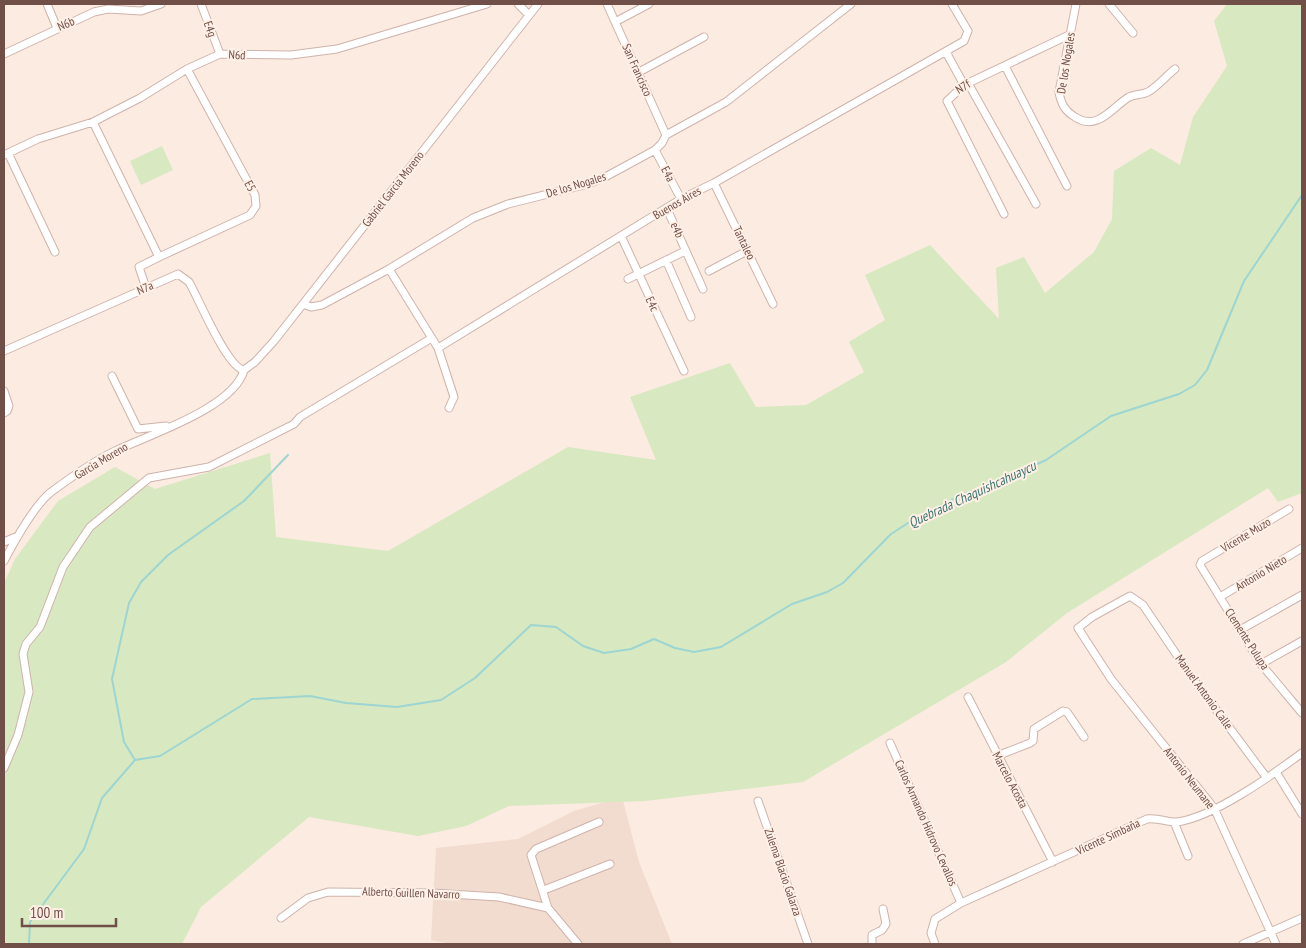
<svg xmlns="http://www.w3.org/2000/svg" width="1306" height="948" viewBox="0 0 1306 948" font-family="'PT Sans Narrow',sans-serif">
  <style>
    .residential { fill: #f2dbcf }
    .green { fill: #d8e8c0 }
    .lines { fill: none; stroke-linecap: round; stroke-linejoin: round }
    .stream { stroke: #9dd5d2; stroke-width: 2 }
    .street-casing { stroke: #ceb3ab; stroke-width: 9 }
    .street { stroke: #fff; stroke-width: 7 }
    .labels { text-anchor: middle; stroke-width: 4; stroke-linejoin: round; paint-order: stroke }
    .street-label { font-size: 12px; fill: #714f49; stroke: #fff0e6 }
    .water-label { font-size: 14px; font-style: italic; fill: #3d7674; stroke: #fff0e6 }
  </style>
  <rect width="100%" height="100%" fill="#fbebe1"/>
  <path class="residential" d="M622 797 639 862 672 944H451L431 940 436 848 518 839 574 811Z"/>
  <path class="green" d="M1227 4H1302V493L1278 502 1268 488 1067 613 1006 662 803 782 645 801 509 806 466 826 418 836 309 817 201 907 182 944H4V583L15 559 58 501 115 467 155 489 270 453 276 537 388 551 568 447 656 460 630 397 730 363 756 407 806 405 864 372 849 342 885 320 865 275 930 245 999 319 996 268 1024 257 1045 293 1094 252 1112 219 1114 171 1151 148 1180 165 1193 117 1227 66 1214 21Z
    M162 146 173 170 141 185 130 161Z"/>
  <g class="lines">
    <path class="stream" d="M135 760 124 742 112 679 129 603 141 582 168 555 244 501 288 455
      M29 944 30 922 84 849 102 798 135 760 160 756 252 699 310 696 346 703 397 707 441 700 475 678 531 625 556 627 583 646 604 653 631 649 654 639 675 648 694 652 721 647 792 604 827 592 843 583 891 534 919 516 964 494 1001 481 1046 460 1111 416 1179 394 1195 385 1207 370 1244 281 1302 195"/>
    <defs>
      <path id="street" d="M47 4 57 28
        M201 4 220 54
        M518 4 529 15
        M607 4 666 135
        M1076 4 1059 92C1061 104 1065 111 1075 117 1098 132 1112 107 1129 97 1135 94 1142 95 1148 92 1158 86 1166 76 1175 69
        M1109 4 1133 33
        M615 22 649 4
        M946 52 964 85
        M4 54 94 12 108 9 141 11 161 4
        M1005 66 1067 186
        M639 72 704 37
        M968 83 1036 204
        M93 122 159 257 139 267 146 288
        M655 150 681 199
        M8 153 55 252
        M4 155 38 139 93 122 140 98 187 69 220 54 291 55 337 49 487 4
        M714 183 773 304
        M667 209 703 289
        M1004 214 947 101 964 85 1069 35
        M621 236 684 371
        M159 257 250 215 256 206 255 195 187 69
        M666 260 691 317
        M389 269 438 348 681 199 714 183 964 41 968 31 952 4
        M709 271 747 251
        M628 279 685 251
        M303 304 311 307 322 305 389 269 473 218 508 204 588 184 607 176 655 150 662 143 666 135 726 102 851 4
        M438 348 454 397 449 408
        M4 351 178 274 189 282C198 297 227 368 244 370
        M244 370 255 362 274 341 538 4
        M112 376 138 429 166 426
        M4 391 9 406 7 411 4 413
        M1289 509 1202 561 1200 565 1261 664 1302 713
        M4 542 18 536
        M4 561C14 542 35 505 51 492 70 478 94 461 115 451 148 435 234 408 244 370
        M1220 597 1302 548
        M1240 630 1302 595
        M1261 664 1302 641
        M968 697 1053 862
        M890 743 961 903
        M997 756 1030 743 1033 741 1034 729 1063 711 1067 712 1084 737
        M4 768 18 735 29 692 23 654 26 644 40 627 63 567 90 527 149 478 209 467 294 424 300 417 430 339
        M1276 772 1302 814
        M1267 778 1191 676 1143 605 1130 596 1092 617 1078 628 1111 679 1214 808 1276 944
        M758 801 808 944
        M1174 822 1188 856
        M544 890 610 864
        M281 918 308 898 328 892 432 893 499 897 548 908
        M578 944 548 908 531 855 536 849 599 822
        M872 944V935L882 930 886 924 883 909
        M935 944 931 933 935 919 961 903 1147 819C1158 817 1168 823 1177 822 1214 817 1272 775 1302 753
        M1243 944 1302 918"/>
    </defs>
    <use href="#street" class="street-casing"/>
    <use href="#street" class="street"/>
  </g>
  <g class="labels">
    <g class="street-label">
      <text transform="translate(66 24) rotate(-24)" y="4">N6b</text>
      <text transform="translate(210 29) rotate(70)" y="4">E4g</text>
      <text transform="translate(237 55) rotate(3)" y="4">N6d</text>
      <text transform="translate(1066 63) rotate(-81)" y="4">De los Nogales</text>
      <text transform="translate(637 70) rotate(66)" y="4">San Francisco</text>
      <text transform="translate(963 87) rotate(-32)" y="4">N7f</text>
      <text transform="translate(668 174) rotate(62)" y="4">E4a</text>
      <text transform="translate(576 185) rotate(-17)" y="4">De los Nogales</text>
      <text transform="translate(250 186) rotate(62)" y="4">E5</text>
      <text transform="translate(393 189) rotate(-52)" y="4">Gabriel Garcia Moreno</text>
      <text transform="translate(677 203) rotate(-30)" y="4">Buenos Aires</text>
      <text transform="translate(677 230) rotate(66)" y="4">e4b</text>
      <text transform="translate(744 243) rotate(64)" y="4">Tantaleo</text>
      <text transform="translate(145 288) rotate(-23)" y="4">N7a</text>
      <text transform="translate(652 304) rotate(65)" y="4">E4c</text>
      <text transform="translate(101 461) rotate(-31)" y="4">Garcia Moreno</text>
      <text transform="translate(1246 535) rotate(-31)" y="4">Vicente Muzo</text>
      <text transform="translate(1261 573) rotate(-31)" y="4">Antonio Nieto</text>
      <text transform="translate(1247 639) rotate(57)" y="4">Clemente Pulupa</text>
      <text transform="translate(1204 692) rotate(54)" y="4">Manuel Antonio Calle</text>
      <text transform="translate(1189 778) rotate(52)" y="4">Antonio Neumane</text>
      <text transform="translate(1010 780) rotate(62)" y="4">Marcelo Acosta</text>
      <text transform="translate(926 823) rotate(66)" y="4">Carlos Armando Hidrovo Cevallos</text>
      <text transform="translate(1108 837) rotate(-25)" y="4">Vicente Simbaña</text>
      <text transform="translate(783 872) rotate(71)" y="4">Zulema Blacio Galarza</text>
      <text transform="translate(411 893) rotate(2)" y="4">Alberto Guillen Navarro</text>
    </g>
    <g class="water-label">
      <text transform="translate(972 494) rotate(-25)" y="5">Quebrada Chaquishcahuaycu</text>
    </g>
  </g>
  <rect width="1306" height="948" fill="none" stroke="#714f49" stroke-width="10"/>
  <path d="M22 918v8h94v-8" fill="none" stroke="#714f49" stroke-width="2.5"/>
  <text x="30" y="918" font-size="15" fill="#714f49" stroke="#fff0e6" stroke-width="4" paint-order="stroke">100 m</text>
</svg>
